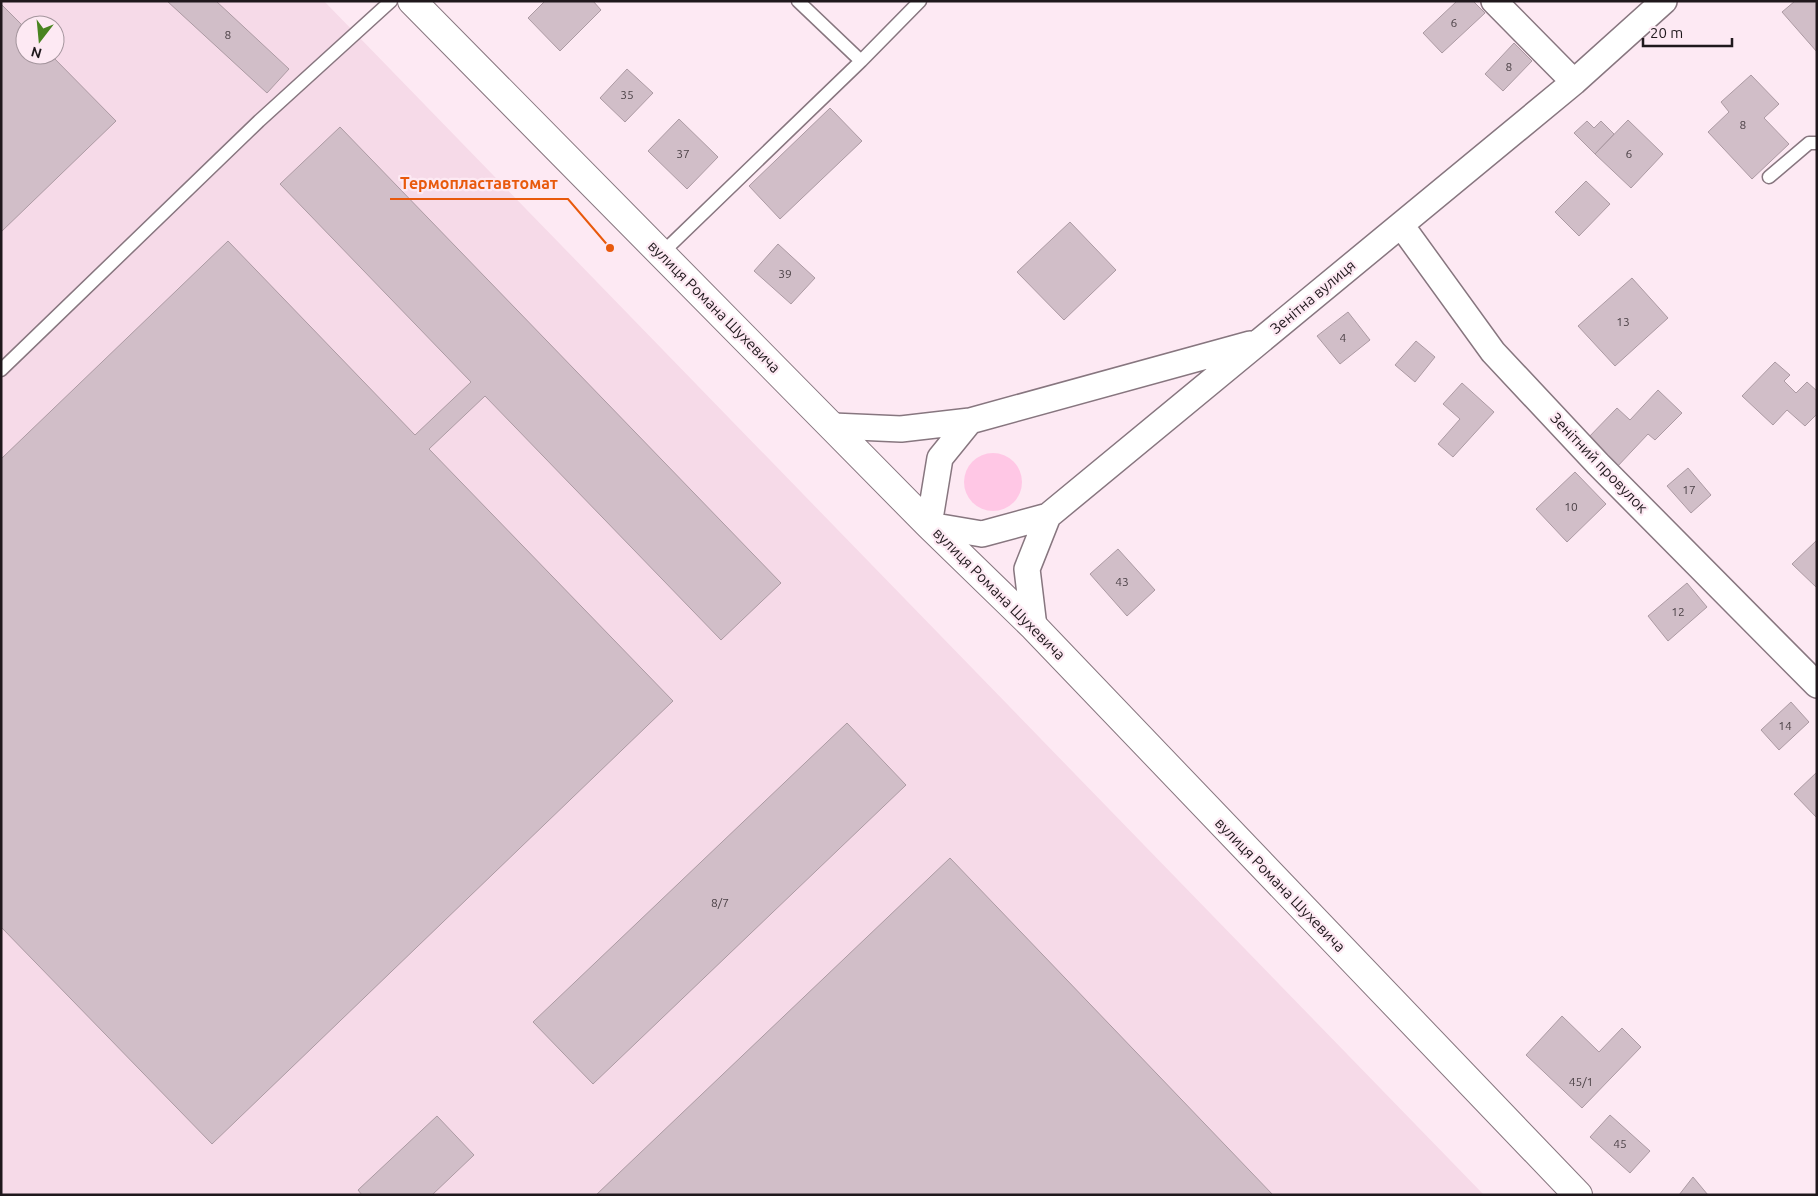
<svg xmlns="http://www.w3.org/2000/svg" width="1818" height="1196" viewBox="0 0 1818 1196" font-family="Ubuntu,sans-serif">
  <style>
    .built { fill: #f6dae8; fill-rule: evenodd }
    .green { fill: #ffc7e5 }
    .building { fill: #d1bec8; stroke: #ac9aa3 }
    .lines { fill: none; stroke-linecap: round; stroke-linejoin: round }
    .lane-casing { stroke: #87767f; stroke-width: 15 }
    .street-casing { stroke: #87767f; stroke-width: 28 }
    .secondary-casing { stroke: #87767f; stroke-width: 30 }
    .lane { stroke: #fff; stroke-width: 12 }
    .street { stroke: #fff; stroke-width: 25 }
    .secondary { stroke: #fff; stroke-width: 28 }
    .labels { text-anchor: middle; stroke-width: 4.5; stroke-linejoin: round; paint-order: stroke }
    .number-label { font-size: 12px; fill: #4c4247 }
    .street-label { font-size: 15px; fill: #1f181c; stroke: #fde9f3 }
    .leader { fill: none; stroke: #e8590c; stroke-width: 2 }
    .callout-dot { fill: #e8590c; stroke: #fde9f3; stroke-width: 2 }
    .callout-label { font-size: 16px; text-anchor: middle; font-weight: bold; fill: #e8590c; stroke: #fde9f3; stroke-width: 4.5; stroke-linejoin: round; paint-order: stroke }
  </style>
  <rect width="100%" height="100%" fill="#fde9f3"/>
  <path class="built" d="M1 1H324L1484 1195H1ZM25 25H55V55H25Z"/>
  <path class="green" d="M964 482a29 29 0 1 1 58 0a29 29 0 1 1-58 0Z"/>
  <path class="building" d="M167 1H216L289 69 267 93Z
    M545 1H593L601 10 560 51 528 18Z
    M1457 1H1473L1485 13 1442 53 1423 33Z
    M1795 1H1817V52L1782 12Z
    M1 4 25 28V55H51L116 121 1 232Z
    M1514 43 1532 61 1503 91 1485 74Z
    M627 69 653 93 625 122 600 98Z
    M1751 75 1779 104 1764 118 1789 144 1752 179 1708 132 1729 112 1721 102Z
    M830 108 862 141 780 219 749 186Z
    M679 119 718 157 687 189 648 151Z
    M1628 120 1663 154 1631 188 1595 154Z
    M1587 121 1594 128 1601 121 1614 134 1595 154 1574 133Z
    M340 127 781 583 721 640 485 396 429 449 673 701 212 1144 1 927V459L228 241 415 435 471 382 280 184Z
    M1586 181 1610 204 1579 236 1555 212Z
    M1070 222 1116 270 1064 320 1017 272Z
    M778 244 815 278 791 304 754 271Z
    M1632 278 1668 318 1615 366 1578 326Z
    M1348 312 1370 340 1340 364 1317 336Z
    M1416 341 1435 357 1415 382 1395 365Z
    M1775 362 1790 375 1784 381 1796 393 1807 382 1817 391V414L1805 426 1787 410 1773 425 1742 396Z
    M1462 383 1494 412 1453 457 1438 444 1460 419 1443 404Z
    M1658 390 1682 413 1655 440 1648 434 1616 468 1586 440 1617 408 1630 420Z
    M1688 468 1711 495 1691 513 1667 486Z
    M1575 472 1606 504 1567 542 1536 509Z
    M1817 540V586L1816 587 1792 564Z
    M1118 549 1155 590 1127 616 1090 574Z
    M1687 583 1707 607 1668 641 1648 616Z
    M1791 702 1809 722 1779 750 1761 730Z
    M847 723 906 785 593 1084 533 1022Z
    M1817 772V818L1794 794Z
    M950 858 1273 1195H596Z
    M1562 1016 1599 1052 1622 1028 1641 1047 1582 1108 1526 1055Z
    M1610 1115 1650 1151 1630 1173 1590 1137Z
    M437 1116 474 1155 432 1195H362L358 1190Z
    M1693 1177 1708 1195H1679Z"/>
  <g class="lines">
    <defs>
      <path id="lane" d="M861 61 920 1
        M1769 177 1809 143H1817
        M661 254 861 61 798 1
        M1 370 259 121 391 1"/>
      <path id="street" d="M1494 1 1574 82
        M1401 225 1493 352 1598 464 1817 685
        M970 421 940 458 929 525 982 534 1048 516
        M833 426 901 429 970 421 1250 344
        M1034 627 1027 569 1048 516 1574 82 1664 1"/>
      <path id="secondary" d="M412 1 929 525 1034 627 1578 1195"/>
    </defs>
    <use href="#lane" class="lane-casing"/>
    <use href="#street" class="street-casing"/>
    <use href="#secondary" class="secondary-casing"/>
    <use href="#lane" class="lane"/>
    <use href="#street" class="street"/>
    <use href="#secondary" class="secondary"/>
  </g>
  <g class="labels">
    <g class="number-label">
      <text x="1454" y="27">6</text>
      <text x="228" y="39">8</text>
      <text x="1509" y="71">8</text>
      <text x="627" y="99">35</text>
      <text x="1743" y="129">8</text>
      <text x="683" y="158">37</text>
      <text x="1629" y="158">6</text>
      <text x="785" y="278">39</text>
      <text x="1623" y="326">13</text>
      <text x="1343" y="342">4</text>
      <text x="1689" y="494">17</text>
      <text x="1571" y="511">10</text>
      <text x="1122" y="586">43</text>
      <text x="1678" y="616">12</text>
      <text x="1785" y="730">14</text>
      <text x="720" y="907">8/7</text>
      <text x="1581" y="1086">45/1</text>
      <text x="1620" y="1148">45</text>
    </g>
    <g class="street-label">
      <text transform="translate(1313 297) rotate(-40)" y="5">Зенітна вулиця</text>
      <text transform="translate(714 307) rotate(45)" y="5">вулиця Романа Шухевича</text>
      <text transform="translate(1599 463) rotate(46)" y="5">Зенітний провулок</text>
      <text transform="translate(999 594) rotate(45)" y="5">вулиця Романа Шухевича</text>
      <text transform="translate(1280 885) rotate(46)" y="5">вулиця Романа Шухевича</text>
    </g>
  </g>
  <path class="leader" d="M610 248L568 199H390"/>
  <circle class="callout-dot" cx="610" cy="248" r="5"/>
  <g class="callout-label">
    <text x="479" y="189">Термопластавтомат</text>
  </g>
  <rect width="1818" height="1196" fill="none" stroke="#1f181c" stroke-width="5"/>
  <g transform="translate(40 40) rotate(196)"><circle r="24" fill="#fde9f3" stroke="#a4959d"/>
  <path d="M0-4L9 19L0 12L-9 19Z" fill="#498420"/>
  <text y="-8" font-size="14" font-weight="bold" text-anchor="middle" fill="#1f181c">N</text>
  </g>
  <path d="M1643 38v8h89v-8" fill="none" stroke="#1f181c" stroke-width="2.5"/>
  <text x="1650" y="38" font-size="15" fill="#1f181c" stroke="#fde9f3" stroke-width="4" paint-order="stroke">20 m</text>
</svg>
